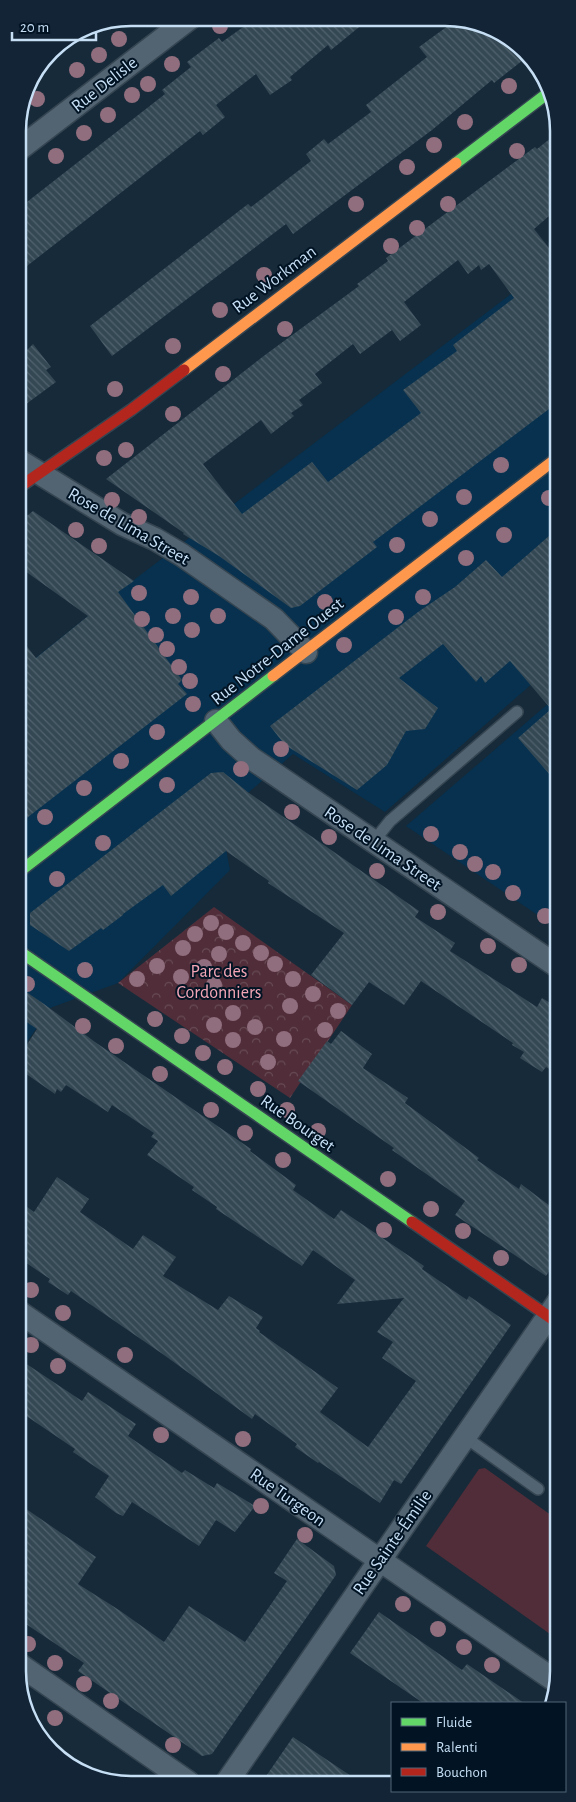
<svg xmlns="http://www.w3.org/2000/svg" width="576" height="1802" viewBox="0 0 576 1802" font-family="'Alegreya Sans',sans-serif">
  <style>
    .built { fill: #07314e }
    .green { fill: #502d38 }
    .forest { fill: url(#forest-crowns) }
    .building { fill: url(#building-back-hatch); fill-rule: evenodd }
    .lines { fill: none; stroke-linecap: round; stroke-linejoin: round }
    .lane-casing { stroke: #354551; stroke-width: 14 }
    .street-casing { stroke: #354551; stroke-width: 25 }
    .fast-casing { stroke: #354551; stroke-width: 14 }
    .slow-casing { stroke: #354551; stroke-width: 14 }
    .jam-casing { stroke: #354551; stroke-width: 14 }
    .lane { stroke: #526371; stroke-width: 11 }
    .street { stroke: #526371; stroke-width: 22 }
    .fast { stroke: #63d668; stroke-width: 11 }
    .slow { stroke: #ff974d; stroke-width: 11 }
    .jam { stroke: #b3261e; stroke-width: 11 }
    .tree { fill: #906e7e }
    .labels { text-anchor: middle; stroke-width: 4; stroke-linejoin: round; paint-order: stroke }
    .street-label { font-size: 18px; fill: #c6dff5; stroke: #021424 }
    .park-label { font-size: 18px; fill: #f4a6b6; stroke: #021424 }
    .rim { fill: none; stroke: #c6dff5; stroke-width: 2.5 }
  </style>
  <defs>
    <pattern id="forest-crowns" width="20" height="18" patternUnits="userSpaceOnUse" patternTransform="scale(1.25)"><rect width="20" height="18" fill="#502d38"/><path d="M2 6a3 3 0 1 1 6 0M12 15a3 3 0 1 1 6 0" fill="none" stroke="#684b55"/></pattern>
    <pattern id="building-back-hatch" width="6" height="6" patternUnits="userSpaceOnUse" patternTransform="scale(1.25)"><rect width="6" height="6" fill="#344854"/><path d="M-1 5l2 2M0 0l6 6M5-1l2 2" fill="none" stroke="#50626d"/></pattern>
  </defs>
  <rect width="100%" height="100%" fill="#162a39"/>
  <path class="built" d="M557 259V662L385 812 293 754 220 817 230 870 118 983 50 1008 19 1054 18 672 118 592Z
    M557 696V928L406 826Z"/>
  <path class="green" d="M485 1468 558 1520V1622L550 1634 426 1546 479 1469Z"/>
  <path class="forest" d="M214 907 352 1005 290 1098 118 983Z"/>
  <path class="building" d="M256 18 369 19 331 50 328 45 290 77 292 80 270 95 256 74 216 105 225 117 203 135 200 131 18 273V209L165 94 162 90 191 67 187 62 219 38 222 42Z
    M456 20H467L525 51 528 56 494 83 492 80 432 130 293 234 286 224 112 356 90 326 248 204 251 207 311 161 306 154 324 139 328 144 371 112 366 105 427 57 419 47Z
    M556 134V210L534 229 557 258V403L373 542 377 547 300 606 291 608 219 556 183 534 184 533 106 479 265 355 359 286 357 284 388 261 386 258 535 147 537 149ZM458 260 468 274 479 265 481 270 489 264 514 298 453 345 457 351 403 390 421 413 328 482 312 462 242 514 203 464 261 420 271 434 294 416 291 413 303 405 299 400 322 383 315 374 353 344 360 354 392 330 400 341 421 325 404 302Z
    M33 344 51 367 46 370 56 382 18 410V359Z
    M33 511 134 581 118 592 182 680 178 684 187 694 19 824 18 635 36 658 88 616 18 566V523Z
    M557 529V783L518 738 551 709 510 661 485 683 481 676 476 682 443 644 399 678 438 708 425 729 406 731 387 765 357 790 285 745 270 726 418 612 455 587 486 560 502 577Z
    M223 772 249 793 419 911 415 917 455 943 450 951 537 1007 542 998 557 1007 558 1074 546 1067 542 1072 520 1058 524 1052 512 1045 513 1043 421 981 404 1005 369 982 352 1005 311 975 344 933 268 883 269 881 226 851 171 896 163 885 123 914V915L103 930 101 928 69 951 30 925V913L211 773Z
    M19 987 44 1004 95 1042 251 1149 250 1151 296 1185 293 1190 334 1219 341 1210 424 1266 422 1269 467 1300 469 1296 511 1325 401 1484 394 1480 380 1503 319 1462 318 1463 295 1447 297 1444 255 1414 252 1419 164 1355 71 1291 68 1295 48 1282 50 1279 19 1258V1219L27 1207 34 1212 57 1177 89 1199 80 1212 133 1249 143 1235 176 1257 163 1276 218 1310 229 1296 263 1317 256 1328 260 1331 259 1332 338 1388 320 1412 368 1447 416 1381 382 1358 393 1342 377 1332 404 1298 337 1304 355 1280 313 1250 302 1266 216 1209 217 1207 192 1190 194 1187 147 1155 158 1141 151 1137 154 1133 112 1105 108 1112 66 1085 61 1092 57 1089 55 1094 19 1069V1057L37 1029 19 1017Z
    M341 1031 372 1054 363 1068 408 1098 405 1103 479 1158 477 1160 519 1189 521 1184 558 1212V1258L546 1276 455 1215 465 1201 392 1150 394 1148 298 1081 327 1041 331 1044Z
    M19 1359 82 1401 88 1392 136 1424 128 1436 182 1473 185 1470 214 1488 217 1483 255 1506 235 1532 216 1520 199 1546 132 1502 123 1516 116 1513 95 1497 109 1476 73 1452 75 1449 19 1411Z
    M19 1504 96 1557 78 1584 119 1610 164 1642 189 1606 245 1642 287 1581 274 1573 297 1539 334 1566 336 1575 212 1754 202 1756 78 1671 84 1663 20 1620Z
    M379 1612 462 1670 467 1664 524 1703H423L350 1653Z
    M293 1737 360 1782H262Z"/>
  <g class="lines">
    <defs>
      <path id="lane" d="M374 841 390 821 517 712
        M465 1437 538 1489"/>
      <path id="street" d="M18 150 190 18
        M18 460 122 524 155 539 182 555 274 619 306 652
        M216 721 231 740 251 758 557 966
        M19 1312 557 1682
        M20 1665 188 1782
        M227 1782 558 1302"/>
      <path id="fast" d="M456 163 548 93
        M19 872 273 676
        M19 951 412 1222"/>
      <path id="slow" d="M184 370 456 163
        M273 676 557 458"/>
      <path id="jam" d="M18 488 131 410 184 370
        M412 1222 558 1323"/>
    </defs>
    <use href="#lane" class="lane-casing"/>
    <use href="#street" class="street-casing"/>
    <use href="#fast" class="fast-casing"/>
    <use href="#slow" class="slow-casing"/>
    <use href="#jam" class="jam-casing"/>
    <use href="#lane" class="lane"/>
    <use href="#street" class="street"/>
    <use href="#fast" class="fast"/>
    <use href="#slow" class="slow"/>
    <use href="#jam" class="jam"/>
  </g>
  <g class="tree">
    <circle cx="220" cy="26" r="8"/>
    <circle cx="119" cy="39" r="8"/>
    <circle cx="99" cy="55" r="8"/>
    <circle cx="172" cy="64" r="8"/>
    <circle cx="77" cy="70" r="8"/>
    <circle cx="148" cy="84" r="8"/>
    <circle cx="509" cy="86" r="8"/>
    <circle cx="132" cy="95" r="8"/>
    <circle cx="37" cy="99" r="8"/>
    <circle cx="108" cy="115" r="8"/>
    <circle cx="465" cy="122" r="8"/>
    <circle cx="84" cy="133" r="8"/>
    <circle cx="434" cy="145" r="8"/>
    <circle cx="517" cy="151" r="8"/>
    <circle cx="56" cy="156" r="8"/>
    <circle cx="407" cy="167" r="8"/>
    <circle cx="356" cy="204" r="8"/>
    <circle cx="448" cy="204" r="8"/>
    <circle cx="417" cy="228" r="8"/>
    <circle cx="391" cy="246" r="8"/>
    <circle cx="264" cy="275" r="8"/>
    <circle cx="220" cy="310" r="8"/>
    <circle cx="285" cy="329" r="8"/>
    <circle cx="173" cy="346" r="8"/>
    <circle cx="223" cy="374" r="8"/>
    <circle cx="115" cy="389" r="8"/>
    <circle cx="173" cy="414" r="8"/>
    <circle cx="126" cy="450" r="8"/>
    <circle cx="104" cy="458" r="8"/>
    <circle cx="501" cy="465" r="8"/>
    <circle cx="464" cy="497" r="8"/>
    <circle cx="549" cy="498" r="8"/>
    <circle cx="112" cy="500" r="8"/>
    <circle cx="139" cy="517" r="8"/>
    <circle cx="430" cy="519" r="8"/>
    <circle cx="76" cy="530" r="8"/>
    <circle cx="504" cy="535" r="8"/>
    <circle cx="397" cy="545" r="8"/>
    <circle cx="99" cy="546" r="8"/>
    <circle cx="466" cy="558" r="8"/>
    <circle cx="139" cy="593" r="8"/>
    <circle cx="191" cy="597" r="8"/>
    <circle cx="423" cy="597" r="8"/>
    <circle cx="325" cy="602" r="8"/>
    <circle cx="173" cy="616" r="8"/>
    <circle cx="218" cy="616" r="8"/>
    <circle cx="396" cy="617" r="8"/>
    <circle cx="142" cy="619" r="8"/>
    <circle cx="192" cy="630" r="8"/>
    <circle cx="156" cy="635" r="8"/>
    <circle cx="344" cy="645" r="8"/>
    <circle cx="167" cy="649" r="8"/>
    <circle cx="179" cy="667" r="8"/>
    <circle cx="190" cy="681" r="8"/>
    <circle cx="193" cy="704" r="8"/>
    <circle cx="157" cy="732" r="8"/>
    <circle cx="281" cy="749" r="8"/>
    <circle cx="121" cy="761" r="8"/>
    <circle cx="241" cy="769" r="8"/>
    <circle cx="167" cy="785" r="8"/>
    <circle cx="84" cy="788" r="8"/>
    <circle cx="292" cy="812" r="8"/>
    <circle cx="45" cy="817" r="8"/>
    <circle cx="431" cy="834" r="8"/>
    <circle cx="329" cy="837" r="8"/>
    <circle cx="103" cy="843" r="8"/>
    <circle cx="460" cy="852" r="8"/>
    <circle cx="475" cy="864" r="8"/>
    <circle cx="377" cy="871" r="8"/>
    <circle cx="493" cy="872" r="8"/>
    <circle cx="57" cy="879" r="8"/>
    <circle cx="513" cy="893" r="8"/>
    <circle cx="438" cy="912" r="8"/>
    <circle cx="545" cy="916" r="8"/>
    <circle cx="211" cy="923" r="8"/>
    <circle cx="226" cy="932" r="8"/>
    <circle cx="195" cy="934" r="8"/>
    <circle cx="243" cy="943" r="8"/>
    <circle cx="488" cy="946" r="8"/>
    <circle cx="183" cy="948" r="8"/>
    <circle cx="261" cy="953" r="8"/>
    <circle cx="219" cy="954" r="8"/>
    <circle cx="275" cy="964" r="8"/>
    <circle cx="519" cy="965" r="8"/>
    <circle cx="157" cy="966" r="8"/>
    <circle cx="204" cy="967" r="8"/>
    <circle cx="85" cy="970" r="8"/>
    <circle cx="181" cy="977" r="8"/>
    <circle cx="137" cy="979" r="8"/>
    <circle cx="293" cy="979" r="8"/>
    <circle cx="27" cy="984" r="8"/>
    <circle cx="214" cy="985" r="8"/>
    <circle cx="313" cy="994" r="8"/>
    <circle cx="290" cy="1006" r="8"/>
    <circle cx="338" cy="1011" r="8"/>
    <circle cx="233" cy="1013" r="8"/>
    <circle cx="155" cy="1019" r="8"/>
    <circle cx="214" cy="1025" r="8"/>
    <circle cx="83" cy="1026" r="8"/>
    <circle cx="255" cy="1027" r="8"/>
    <circle cx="325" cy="1030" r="8"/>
    <circle cx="182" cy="1036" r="8"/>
    <circle cx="284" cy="1039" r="8"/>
    <circle cx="233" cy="1040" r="8"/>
    <circle cx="116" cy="1046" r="8"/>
    <circle cx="203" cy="1053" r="8"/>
    <circle cx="268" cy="1062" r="8"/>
    <circle cx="225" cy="1067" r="8"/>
    <circle cx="160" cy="1074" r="8"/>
    <circle cx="258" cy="1089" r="8"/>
    <circle cx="211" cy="1110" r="8"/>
    <circle cx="287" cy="1110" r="8"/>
    <circle cx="318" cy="1131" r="8"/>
    <circle cx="245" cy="1133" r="8"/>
    <circle cx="283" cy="1160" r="8"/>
    <circle cx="388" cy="1179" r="8"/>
    <circle cx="431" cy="1209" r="8"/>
    <circle cx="384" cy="1230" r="8"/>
    <circle cx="463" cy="1231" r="8"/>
    <circle cx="501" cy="1258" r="8"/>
    <circle cx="31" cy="1290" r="8"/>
    <circle cx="63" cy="1313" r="8"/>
    <circle cx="31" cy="1345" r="8"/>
    <circle cx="125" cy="1355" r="8"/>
    <circle cx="58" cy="1366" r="8"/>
    <circle cx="161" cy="1435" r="8"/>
    <circle cx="243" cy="1439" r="8"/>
    <circle cx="261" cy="1506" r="8"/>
    <circle cx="305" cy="1535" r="8"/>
    <circle cx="403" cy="1604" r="8"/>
    <circle cx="438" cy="1629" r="8"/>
    <circle cx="28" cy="1644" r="8"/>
    <circle cx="464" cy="1647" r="8"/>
    <circle cx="55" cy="1663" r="8"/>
    <circle cx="492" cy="1665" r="8"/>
    <circle cx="84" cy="1684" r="8"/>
    <circle cx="111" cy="1701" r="8"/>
    <circle cx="55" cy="1718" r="8"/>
    <circle cx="173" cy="1745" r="8"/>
  </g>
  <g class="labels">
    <g class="street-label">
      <text transform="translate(104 84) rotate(-38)" y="6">Rue Delisle</text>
      <text transform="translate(274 279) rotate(-37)" y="6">Rue Workman</text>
      <text transform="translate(129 526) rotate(30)" y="6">Rose de Lima Street</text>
      <text transform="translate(277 651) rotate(-38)" y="6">Rue Notre-Dame Ouest</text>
      <text transform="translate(383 848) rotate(34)" y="6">Rose de Lima Street</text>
      <text transform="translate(298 1123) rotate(35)" y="6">Rue Bourget</text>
      <text transform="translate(288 1497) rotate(35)" y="6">Rue Turgeon</text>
      <text transform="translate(392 1542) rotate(-55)" y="6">Rue Sainte-Émilie</text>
    </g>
    <g class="park-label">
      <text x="219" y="977">Parc des<tspan x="219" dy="21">Cordonniers</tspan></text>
    </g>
  </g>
  <path d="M0 0H576V1802H0ZM131 26H445A105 105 0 0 1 550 131V1671A105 105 0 0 1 445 1776H131A105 105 0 0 1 26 1671V131A105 105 0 0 1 131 26Z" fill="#122435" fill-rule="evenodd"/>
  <path class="rim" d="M131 26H445A105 105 0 0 1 550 131V1671A105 105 0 0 1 445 1776H131A105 105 0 0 1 26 1671V131A105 105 0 0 1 131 26Z"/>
  <rect x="391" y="1702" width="175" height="90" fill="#021424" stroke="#506578"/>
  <rect x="401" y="1718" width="25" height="8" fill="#63d668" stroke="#506578"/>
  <text x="436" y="1727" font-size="15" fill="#c6dff5">Fluide</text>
  <rect x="401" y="1743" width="25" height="8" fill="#ff974d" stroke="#506578"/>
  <text x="436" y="1752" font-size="15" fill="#c6dff5">Ralenti</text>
  <rect x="401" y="1768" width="25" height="8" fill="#b3261e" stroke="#506578"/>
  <text x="436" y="1777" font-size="15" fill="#c6dff5">Bouchon</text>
  <path d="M12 32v8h84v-8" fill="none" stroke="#c6dff5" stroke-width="2.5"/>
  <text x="20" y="32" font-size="15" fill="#c6dff5" stroke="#021424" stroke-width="4" paint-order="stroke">20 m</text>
</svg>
